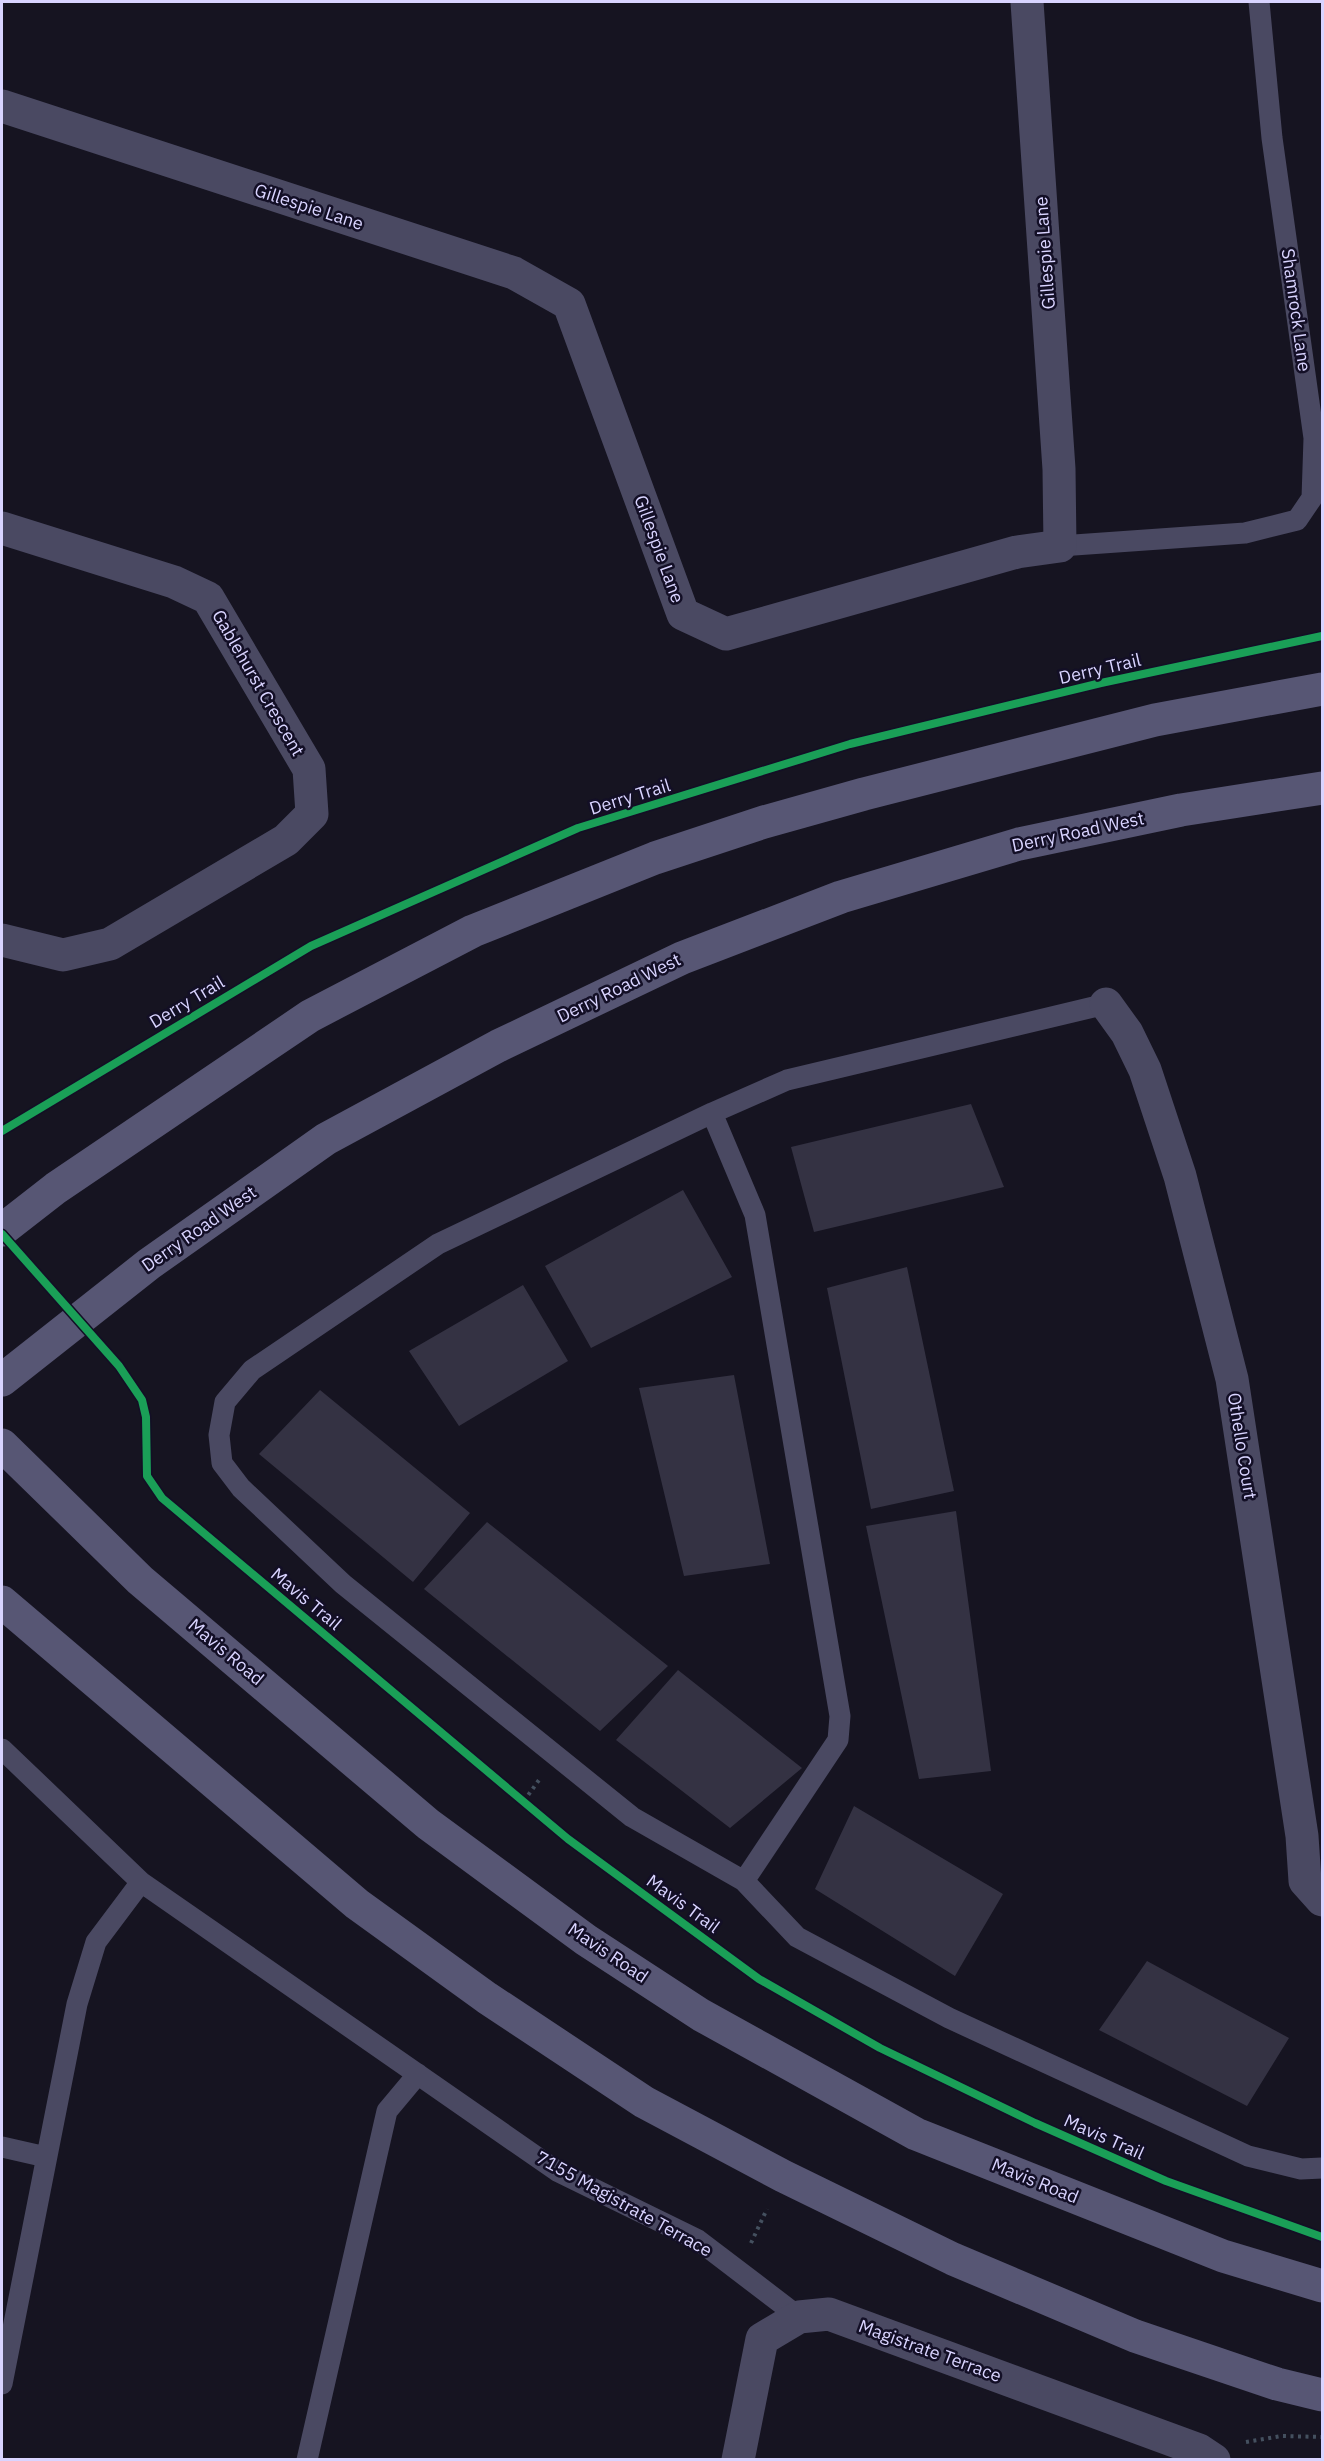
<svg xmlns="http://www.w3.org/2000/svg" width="1324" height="2461" viewBox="0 0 1324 2461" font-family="'IBM Plex Sans',sans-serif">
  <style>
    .building { fill: #343243 }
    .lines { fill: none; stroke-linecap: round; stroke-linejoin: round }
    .path { stroke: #44505f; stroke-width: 4; stroke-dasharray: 3 4.5; stroke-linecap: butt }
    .service { stroke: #4a4962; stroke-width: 21 }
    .minor { stroke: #4a4962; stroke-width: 33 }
    .secondary { stroke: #575674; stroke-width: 33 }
    .cycleway-casing { stroke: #130f26; stroke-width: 11 }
    .cycleway { stroke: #1a9f57; stroke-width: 8 }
    .labels { text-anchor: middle; stroke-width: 5; stroke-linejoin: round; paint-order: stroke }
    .street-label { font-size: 18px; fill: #d9d4ff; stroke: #130f26 }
  </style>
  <rect width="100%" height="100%" fill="#161421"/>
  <path class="building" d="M971 1104 1004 1187 814 1232 791 1147Z
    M683 1190 732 1277 591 1348 545 1266Z
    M907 1267 954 1491 871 1509 827 1288Z
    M523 1285 568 1361 459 1426 409 1351Z
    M734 1375 770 1564 684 1576 639 1388Z
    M320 1390 470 1513 413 1582 259 1454Z
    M956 1511 991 1771 919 1779 866 1526Z
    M487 1522 668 1666 600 1731 424 1589Z
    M678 1670 802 1768 730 1828 616 1740Z
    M854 1806 1003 1894 955 1976 815 1889Z
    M1147 1961 1289 2038 1247 2106 1099 2030Z"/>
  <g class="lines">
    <path class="path" d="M524 1801 539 1780
      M751 2243 767 2209
      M1246 2442 1281 2436 1322 2437"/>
    <path class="service" d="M1060 546 1245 533 1297 520 1312 498 1314 438 1272 138 1259 2
      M712 1113 755 1215 840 1716 838 1740 744 1881 797 1937 949 2018 1248 2156 1301 2169 1322 2168
      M2 1749 141 1882 557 2171 698 2240 799 2317
      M744 1881 632 1817 343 1584 241 1488 222 1463 219 1435 225 1402 252 1370 438 1244 712 1113 787 1080 1106 1004
      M2 2147 46 2157
      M2 2384 77 2004 96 1942 141 1882
      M307 2460 387 2111 418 2074"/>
    <path class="minor" d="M2 106 514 273 569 304 683 614 726 634 1017 552 1060 546 1059 469 1027 2
      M2 528 174 582 208 598 309 769 312 814 286 840 110 944 63 955 2 940
      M1106 1004 1127 1033 1145 1070 1180 1176 1232 1379 1302 1836 1305 1881 1322 1900
      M738 2460 762 2339 799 2317 829 2314 1199 2450 1214 2460"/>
    <path class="secondary" d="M2 1230 56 1188 310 1016 473 931 655 858 764 822 864 794 1155 720 1322 689
      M2 1380 149 1264 326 1139 498 1046 682 958 841 897 1019 844 1181 810 1322 788
      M2 1445 140 1580 428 1824 586 1940 701 2015 916 2134 1223 2256 1322 2286
      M2 1602 357 1904 487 1998 644 2102 783 2176 953 2259 1135 2336 1277 2384 1322 2395"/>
    <defs>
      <path id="cycleway" d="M2 1131 311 946 578 828 850 744 1101 683 1322 636
        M2 1234 119 1366 142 1400 146 1417 147 1476 162 1498 568 1839 759 1979 880 2048 1035 2123 1166 2181 1322 2237"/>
    </defs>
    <use href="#cycleway" class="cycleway-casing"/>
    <use href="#cycleway" class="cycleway"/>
  </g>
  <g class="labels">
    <g class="street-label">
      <text transform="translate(309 207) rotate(18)" y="6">Gillespie Lane</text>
      <text transform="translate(1045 253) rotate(-94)" y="6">Gillespie Lane</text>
      <text transform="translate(1296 310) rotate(82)" y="6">Shamrock Lane</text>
      <text transform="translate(659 549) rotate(70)" y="6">Gillespie Lane</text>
      <text transform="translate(1100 669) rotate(-13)" y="6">Derry Trail</text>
      <text transform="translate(258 683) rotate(60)" y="6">Gablehurst Crescent</text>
      <text transform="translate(630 797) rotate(-17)" y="6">Derry Trail</text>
      <text transform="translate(1078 832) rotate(-12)" y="6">Derry Road West</text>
      <text transform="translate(619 988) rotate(-26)" y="6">Derry Road West</text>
      <text transform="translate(187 1002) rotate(-31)" y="6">Derry Trail</text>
      <text transform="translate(199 1229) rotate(-35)" y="6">Derry Road West</text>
      <text transform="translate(1242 1446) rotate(81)" y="6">Othello Court</text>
      <text transform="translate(306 1599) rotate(40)" y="6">Mavis Trail</text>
      <text transform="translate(226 1652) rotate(40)" y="6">Mavis Road</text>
      <text transform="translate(683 1904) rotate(36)" y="6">Mavis Trail</text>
      <text transform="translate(608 1953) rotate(34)" y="6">Mavis Road</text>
      <text transform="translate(1104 2137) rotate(24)" y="6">Mavis Trail</text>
      <text transform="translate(1035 2181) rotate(22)" y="6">Mavis Road</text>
      <text transform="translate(624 2204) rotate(29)" y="6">7155 Magistrate Terrace</text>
      <text transform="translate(930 2351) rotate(20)" y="6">Magistrate Terrace</text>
    </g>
  </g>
  <rect width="1324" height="2461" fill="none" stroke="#d9d4ff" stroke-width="6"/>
</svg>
